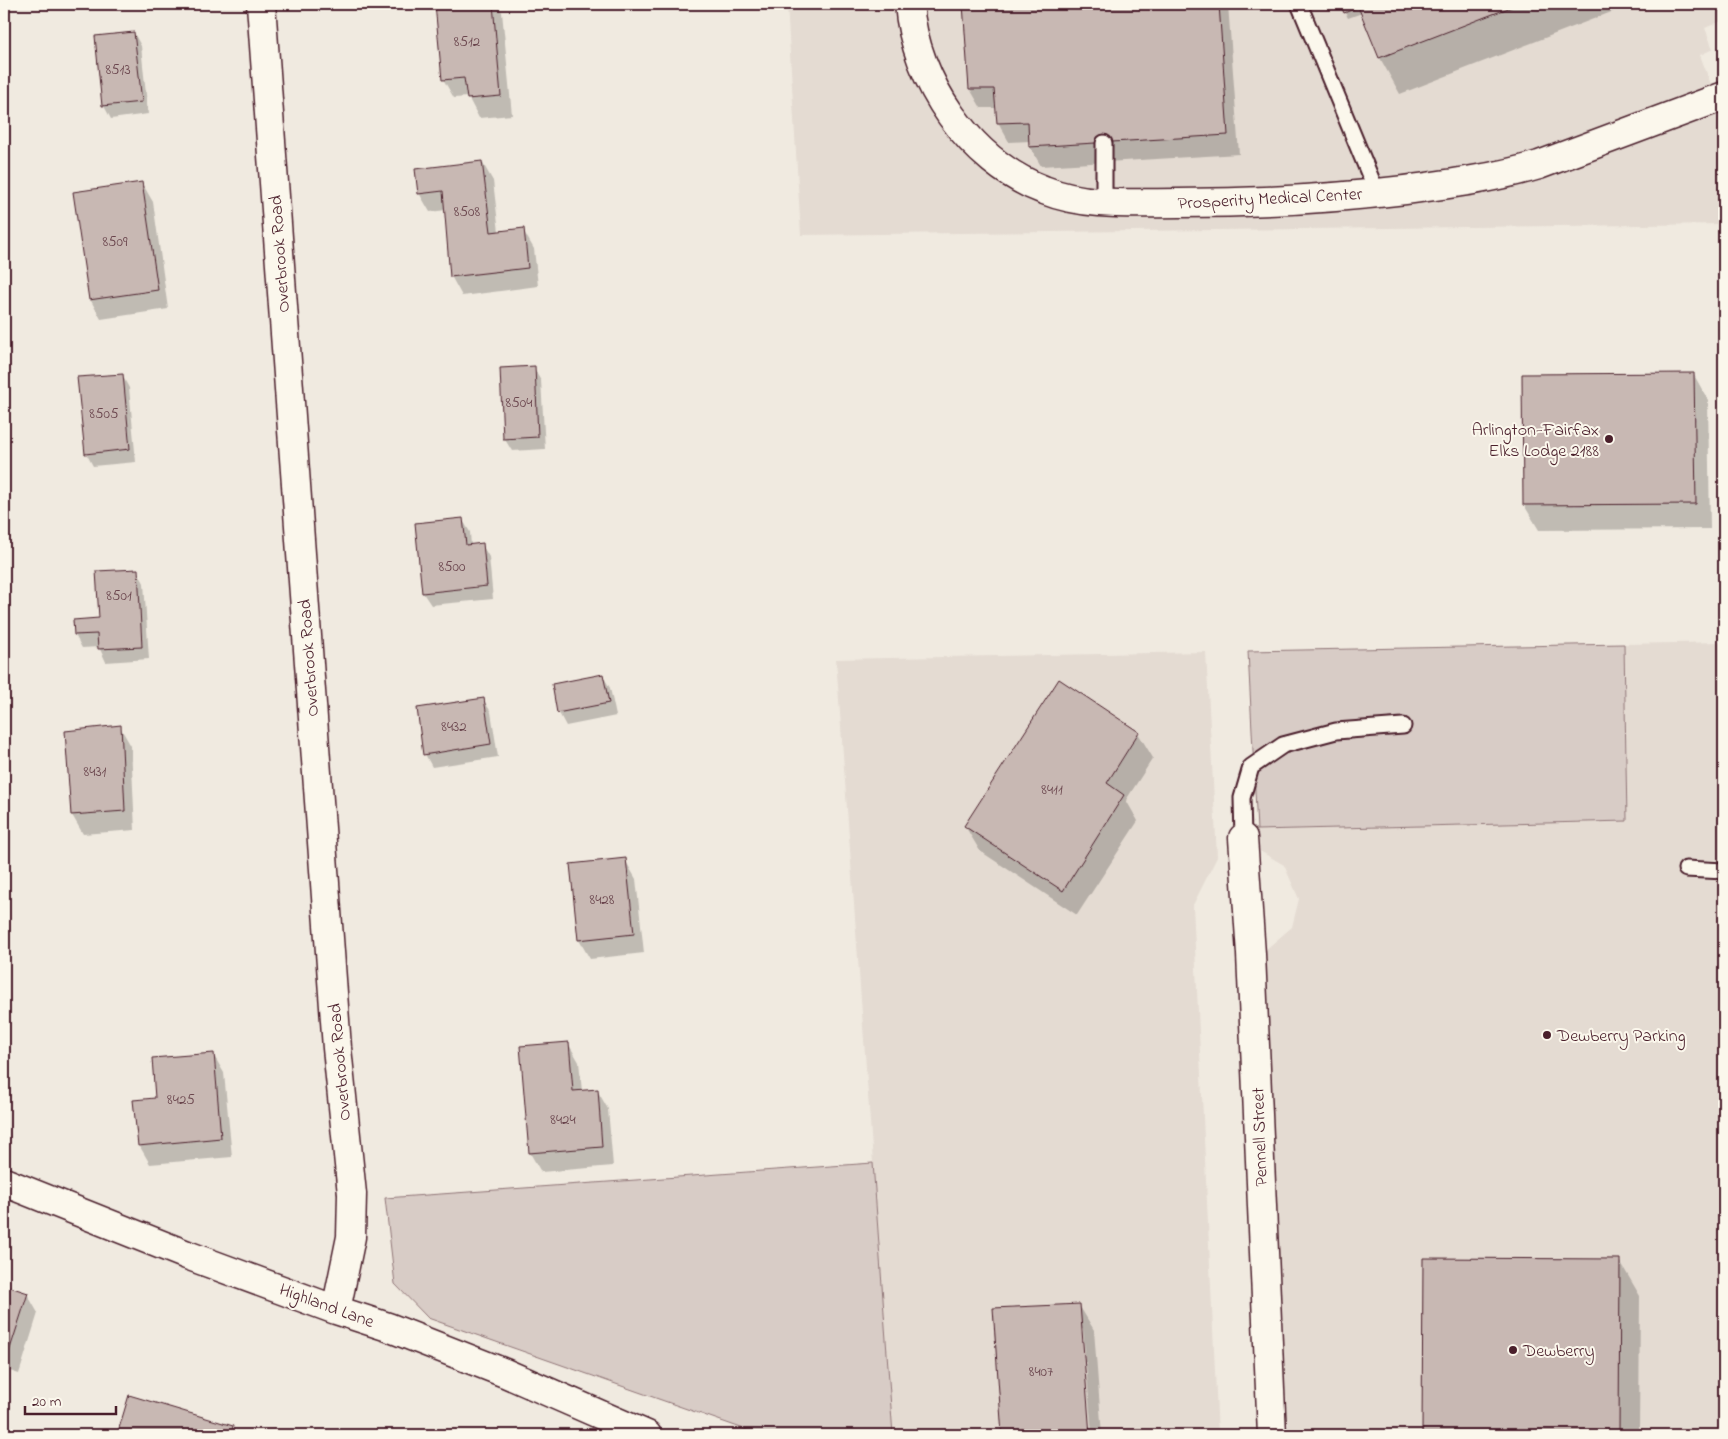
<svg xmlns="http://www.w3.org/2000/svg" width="1728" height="1439" viewBox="0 0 1728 1439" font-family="'Indie Flower',sans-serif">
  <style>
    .built { fill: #e4dbd2 }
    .green { fill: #d8ccc6; stroke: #917678 }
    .shadow { fill: #0003 }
    .building { fill: #c8b8b3; stroke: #4a1f2b }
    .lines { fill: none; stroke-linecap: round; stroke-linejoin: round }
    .lane-casing { stroke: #4a1f2b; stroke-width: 19 }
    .street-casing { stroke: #4a1f2b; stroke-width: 31 }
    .lane { stroke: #fbf7ec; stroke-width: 15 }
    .street { stroke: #fbf7ec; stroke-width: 28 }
    .poi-dot { fill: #4a1f2b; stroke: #fbf7ec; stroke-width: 2 }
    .labels { text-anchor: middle; stroke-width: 4; stroke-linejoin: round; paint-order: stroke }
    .number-label { font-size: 15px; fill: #6a454d }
    .street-label { font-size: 18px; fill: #4a1f2b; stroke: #fbf7ec }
    .poi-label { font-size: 18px; fill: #4a1f2b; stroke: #fbf7ec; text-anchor: start }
  </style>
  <rect width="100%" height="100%" fill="#f0eae0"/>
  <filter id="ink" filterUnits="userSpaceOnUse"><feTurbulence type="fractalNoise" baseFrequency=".02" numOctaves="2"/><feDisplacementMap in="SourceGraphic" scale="10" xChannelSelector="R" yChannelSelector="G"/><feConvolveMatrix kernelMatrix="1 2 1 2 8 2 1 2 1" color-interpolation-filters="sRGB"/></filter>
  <g filter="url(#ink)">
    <path class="built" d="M787 4H1724V20L1705 28 1713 49 1700 55 1724 119V224L801 235Z
      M1724 642V1435H1288L1264 951 1292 927 1299 899 1284 865 1258 850 1257 830 1627 821 1624 644Z
      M1206 652 1217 857 1193 905 1218 1435H893L836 659Z"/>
    <path class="green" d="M1624 644 1627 821 1257 830 1248 651Z
      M873 1163 893 1435H761L428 1318 395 1284 385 1198Z"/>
    <path class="shadow" d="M436 4H497L502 12 512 115 479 118 468 97 454 98 443 79Z
      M964 4H1228L1239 154 1041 166 1030 147V141L1009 142 998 122 997 108H981L970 89Z
      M1341 4H1632L1400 94 1380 58 1362 13 1348 18Z
      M134 33 141 46 148 114 111 119 104 106 96 37Z
      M482 162 493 181 499 232 523 230 534 249 538 286 462 296 451 276 446 210 430 212 419 193Z
      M142 183 153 202 168 309 101 319 90 299Z
      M534 368 541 380 545 449 512 451 504 438Z
      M122 375 129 388 136 462 93 466 86 453Z
      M1694 375 1708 400 1710 529 1539 530 1524 505Z
      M462 519 470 532 471 546 482 545 489 557 493 599 431 605 423 593Z
      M137 570 144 583 149 659 106 662 99 647 82 648 75 635 74 621 100 619Z
      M603 676 610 688 616 716 566 726 559 713 553 685Z
      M483 699 491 712 498 757 432 767 425 754Z
      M120 727 131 746 135 830 83 834 72 815Z
      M1138 733 1153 758 1126 800 1138 821 1077 915 980 851 965 826Z
      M625 860 636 879 644 953 590 959 579 940Z
      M568 1043 579 1062 582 1091 597 1090 608 1109 613 1166 541 1172 530 1153Z
      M213 1054 224 1073 232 1157 150 1164 139 1145 157 1099Z
      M1424 1259 1619 1260 1640 1296 1639 1435H1423Z
      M4 1287 27 1294 38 1313 19 1374 4 1369Z
      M1079 1305 1094 1330 1102 1435H1092L1083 1329H1081L1089 1435H1004L994 1309Z
      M130 1396 233 1427 237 1435H118Z"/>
    <path class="building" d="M435 4H493L501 96 467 99 464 78 442 80Z
      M963 4H1219L1228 135 1029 147 1028 122 997 123 994 89H969Z
      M1340 4H1357L1359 7 1344 13Z
      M1357 4H1519L1379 58Z
      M134 32 142 102 102 106 95 36Z
      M482 161 491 232 524 228 528 268 450 277 443 191 418 194 415 169Z
      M142 182 158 290 89 300 73 192Z
      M535 366 538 437 503 439 500 368Z
      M1694 373 1696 504 1523 505 1522 374Z
      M123 374 130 449 85 454 77 377Z
      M463 518 466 545 483 543 487 586 422 593 415 523Z
      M138 569 142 647 98 649 97 634 74 635 73 620 99 618 96 571Z
      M603 674 609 703 557 713 552 684Z
      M1059 679 1139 732 1107 783 1124 795 1063 891 964 826Z
      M484 698 491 744 423 755 417 708Z
      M121 725 125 811 71 815 65 731Z
      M626 858 634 934 578 940 570 864Z
      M569 1042 573 1091 598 1089 602 1147 529 1153 520 1046Z
      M214 1053 221 1138 138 1146 133 1100 155 1098 152 1058Z
      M1423 1258 1620 1259 1619 1435H1422Z
      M4 1285 28 1293 8 1355 4 1354Z
      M1080 1304 1090 1435H1002L993 1308Z
      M129 1395 233 1426 231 1435H117Z"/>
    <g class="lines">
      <defs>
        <path id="lane" d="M1299 4 1377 193
          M1104 203V143
          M1243 838 1242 798 1251 767 1283 745 1336 731 1403 726
          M1686 869 1724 871"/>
        <path id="street" d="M261 4 337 1048 352 1194 351 1237 336 1310
          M909 4C915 81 970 162 1044 190 1086 207 1134 203 1179 203 1254 203 1330 199 1405 190 1450 184 1495 178 1539 165L1724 96
          M1243 838 1251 954 1272 1435
          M4 1182 187 1255 336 1310 388 1327 505 1373 647 1435"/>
      </defs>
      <use href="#lane" class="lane-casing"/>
      <use href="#street" class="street-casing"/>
      <use href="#lane" class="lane"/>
      <use href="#street" class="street"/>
    </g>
  </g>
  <g class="poi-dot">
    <circle cx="1609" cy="439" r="5"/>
    <circle cx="1547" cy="1035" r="5"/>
    <circle cx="1513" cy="1350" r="5"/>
  </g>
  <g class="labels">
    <g class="number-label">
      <text x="467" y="46">8512</text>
      <text x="118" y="74">8513</text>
      <text x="467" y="216">8508</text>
      <text x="115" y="246">8509</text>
      <text x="519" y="407">8504</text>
      <text x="104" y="418">8505</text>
      <text x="452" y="571">8500</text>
      <text x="119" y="600">8501</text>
      <text x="454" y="731">8432</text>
      <text x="95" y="776">8431</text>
      <text x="1052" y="794">8411</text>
      <text x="602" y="904">8428</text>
      <text x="181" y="1104">8425</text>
      <text x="563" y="1124">8424</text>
      <text x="1041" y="1376">8407</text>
    </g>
    <g class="street-label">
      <text transform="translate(1270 198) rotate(-3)" y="6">Prosperity Medical Center</text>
      <text transform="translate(279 254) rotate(-94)" y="6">Overbrook Road</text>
      <text transform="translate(308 658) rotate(-94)" y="6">Overbrook Road</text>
      <text transform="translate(339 1062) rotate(-95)" y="6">Overbrook Road</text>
      <text transform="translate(1259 1137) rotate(-92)" y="6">Pennell Street</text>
      <text transform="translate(327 1305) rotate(20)" y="6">Highland Lane</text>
    </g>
    <g class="poi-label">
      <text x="1599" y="435" text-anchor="end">Arlington-Fairfax<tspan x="1599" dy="21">Elks Lodge 2188</tspan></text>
      <text x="1557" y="1041">Dewberry Parking</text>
      <text x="1523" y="1356">Dewberry</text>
    </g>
  </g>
  <rect width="1728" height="1439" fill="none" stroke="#fbf7ec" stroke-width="20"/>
  <rect x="10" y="10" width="1708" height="1419" fill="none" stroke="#4a1f2b" stroke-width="2" filter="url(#ink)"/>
  <path d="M25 1406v8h91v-8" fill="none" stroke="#4a1f2b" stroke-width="2.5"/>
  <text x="32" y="1406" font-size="15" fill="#4a1f2b" stroke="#fbf7ec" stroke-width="4" paint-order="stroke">20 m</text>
</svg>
